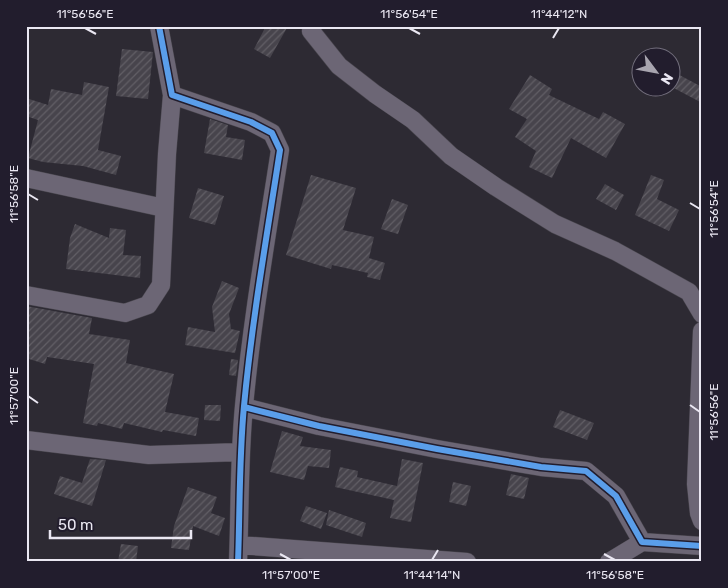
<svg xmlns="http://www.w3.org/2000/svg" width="728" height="588" viewBox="0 0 728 588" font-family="Rubik,sans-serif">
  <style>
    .building { fill: url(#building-hatch) }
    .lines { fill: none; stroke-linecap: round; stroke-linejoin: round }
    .street-casing { stroke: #48454d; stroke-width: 19 }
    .street { stroke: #6c6675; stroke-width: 18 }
    .cycleway-casing { stroke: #221d2d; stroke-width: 9 }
    .cycleway { stroke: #5a9eea; stroke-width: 6 }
    .ticks { fill: none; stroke: #eae7f2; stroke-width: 2 }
    .neatline { fill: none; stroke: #eae7f2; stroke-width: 2 }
    .ticks-label { font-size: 12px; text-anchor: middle; fill: #eae7f2 }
  </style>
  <defs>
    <pattern id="building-hatch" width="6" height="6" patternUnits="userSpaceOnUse" patternTransform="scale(1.25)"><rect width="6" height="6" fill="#47444c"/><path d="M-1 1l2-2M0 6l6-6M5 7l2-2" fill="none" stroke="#625f66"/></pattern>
  </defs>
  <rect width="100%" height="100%" fill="#2d2a33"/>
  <path class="building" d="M266 26H288L270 58 254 49Z
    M122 49 153 52 148 99 116 96Z
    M670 70 702 87V103L670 86Z
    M530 75 552 89 549 95 599 119 603 112 625 124 606 158 571 138 552 178 529 167 536 151 515 137 527 119 509 109Z
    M84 82 109 87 98 150 121 156 116 175 83 166 43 162 28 158 38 120 26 116V98L48 105 51 89 82 95Z
    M210 119 228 125 226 137 245 140 242 160 204 153Z
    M311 175 356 188 343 230 374 237 369 258 385 263 380 280 367 277 368 273 332 265 331 269 286 255Z
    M651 175 664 180 657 199 679 210 669 231 635 215Z
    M605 184 624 195 616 210 596 199Z
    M198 188 224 196 215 225 189 218Z
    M392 199 408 205 398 234 381 229Z
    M75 224 109 238 110 228 126 230 123 255 141 256 140 278 66 269 70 238Z
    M222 281 239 288 229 314 231 329 240 331 235 353 185 345 188 327 215 332 212 307Z
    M26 306 92 318 89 334 130 340 126 363 174 374 165 412 199 418 196 436 163 430 162 432 124 423 122 429 98 423 97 426 83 423 94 364 47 357 45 364 26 358Z
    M231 359 238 360 236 376 229 375Z
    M205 405H221L220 421 204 420Z
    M560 410 594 423 587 440 553 427Z
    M282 431 303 437 300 446 331 450 329 468 308 466 304 480 270 472Z
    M90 459 106 460 92 506 54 494 60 476 82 483Z
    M402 459 423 463 411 522 390 518 394 500 335 487 340 467 358 471 357 477 397 486Z
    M511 474 529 478 524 499 506 495Z
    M453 482 471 486 466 506 449 502Z
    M188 487 217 497 211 513 225 518 219 536 193 526 189 550 171 548 174 526Z
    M306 506 327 513 321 529 300 521Z
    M329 510 366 523 362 537 326 525Z
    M121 544 138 546 136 562H118Z"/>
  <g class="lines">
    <defs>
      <path id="street" d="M159 26 172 95 251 122 272 133 280 150C267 235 252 320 244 406 239 458 240 510 238 562
        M313 26 311 31 339 66 375 94 413 120 451 156 496 187 555 224 615 251 689 292 702 314
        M26 178 164 208
        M26 295 125 313 148 305 161 285 167 154 172 95
        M702 331 696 484 699 513 702 521
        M244 407 319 426 437 449 541 467 586 471 616 496 642 542 702 546
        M26 440 149 455 241 452
        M239 545 467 562
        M609 562 642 542"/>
    </defs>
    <use href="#street" class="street-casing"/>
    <use href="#street" class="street"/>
    <defs>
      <path id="cycleway" d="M159 26 172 95 251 122 272 133 280 150C267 235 252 320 244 406 239 458 240 510 238 562
        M244 407 319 426 437 449 541 467 586 471 616 496 642 542 702 546"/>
    </defs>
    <use href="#cycleway" class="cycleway-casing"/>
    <use href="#cycleway" class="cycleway"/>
  </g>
  <path class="ticks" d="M85 28 96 34M409 28 420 34M553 38 559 28M28 194 38 200M690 203 700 209M28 396 38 403M690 405 700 412M280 554 291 560M604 554 615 560M432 560 438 550"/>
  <rect width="728" height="588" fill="none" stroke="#221d2d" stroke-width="55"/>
  <g transform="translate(656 72) rotate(122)"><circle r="24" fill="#221d2d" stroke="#726e7c"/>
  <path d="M0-4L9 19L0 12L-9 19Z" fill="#a8a5af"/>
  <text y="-8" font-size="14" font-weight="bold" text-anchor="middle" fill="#eae7f2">N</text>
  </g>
  <path d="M50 530v8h141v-8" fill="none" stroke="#eae7f2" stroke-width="2.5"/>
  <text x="58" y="530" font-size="15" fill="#eae7f2" stroke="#221d2d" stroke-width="4" paint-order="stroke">50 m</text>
  <rect x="28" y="28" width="672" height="532" class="neatline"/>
  <g class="ticks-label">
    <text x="85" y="18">11°56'56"E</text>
    <text x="409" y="18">11°56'54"E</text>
    <text x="559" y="18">11°44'12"N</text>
    <text transform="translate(14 194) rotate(-90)" y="4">11°56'58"E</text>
    <text transform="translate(714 209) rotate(-90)" y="4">11°56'54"E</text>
    <text transform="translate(14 396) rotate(-90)" y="4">11°57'00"E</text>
    <text transform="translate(714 412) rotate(-90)" y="4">11°56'56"E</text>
    <text x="291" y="579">11°57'00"E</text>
    <text x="432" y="579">11°44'14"N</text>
    <text x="615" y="579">11°56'58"E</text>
  </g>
</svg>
